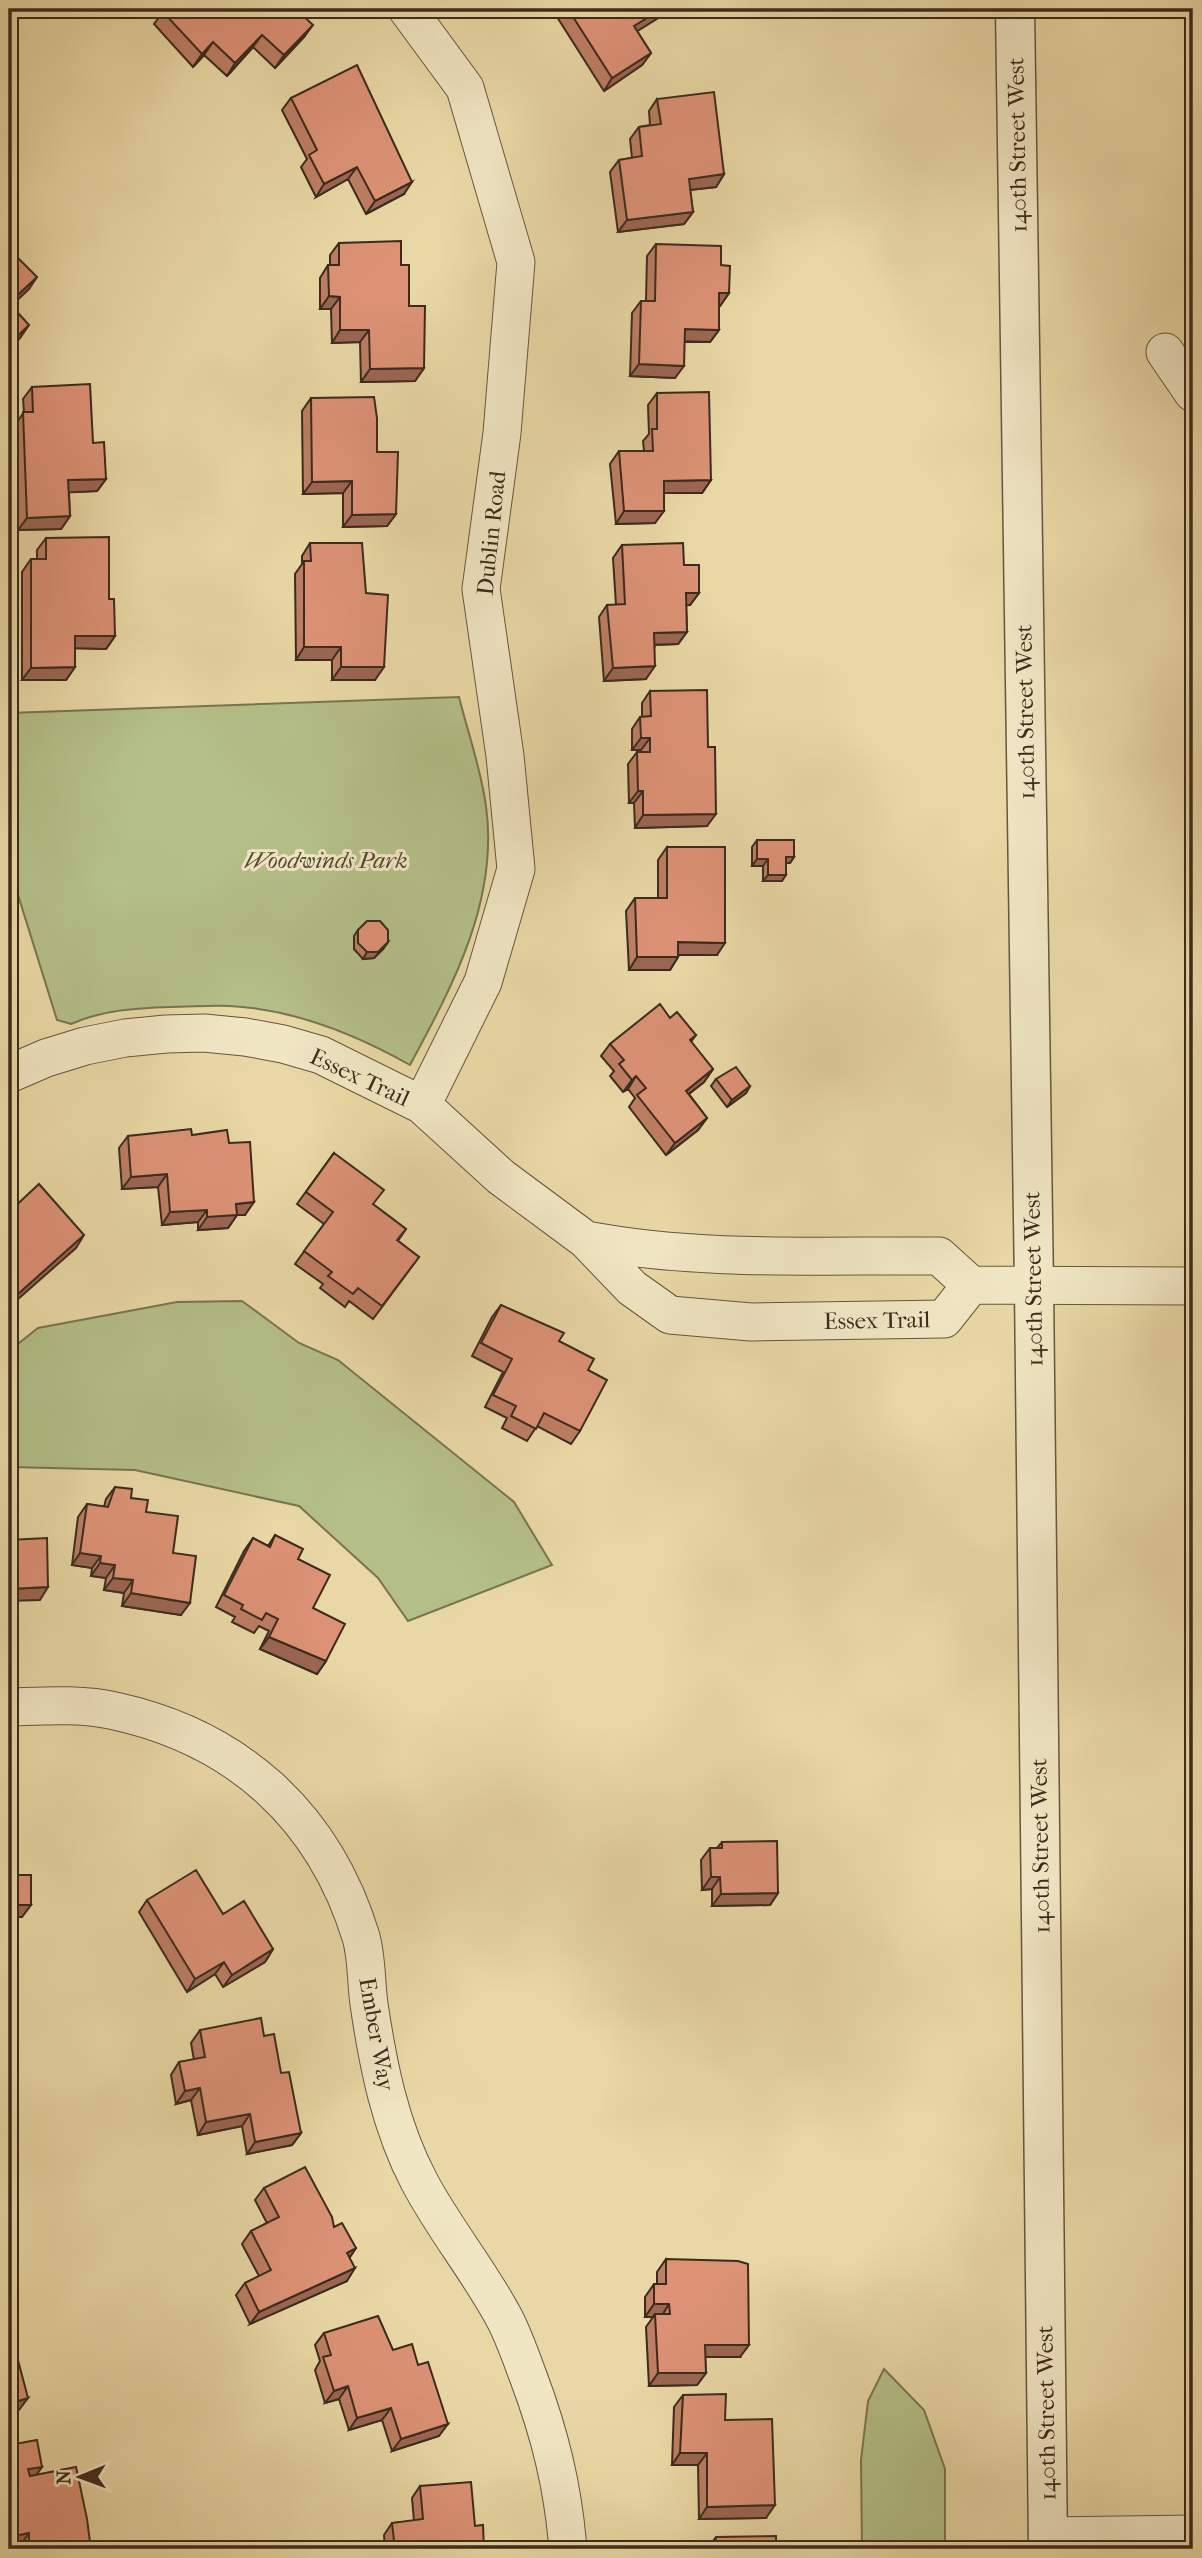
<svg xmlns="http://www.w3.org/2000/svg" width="1202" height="2558" viewBox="0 0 1202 2558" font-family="'IM FELL French Canon',serif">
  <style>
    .green { fill: #b4bf88; stroke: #787552; stroke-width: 2 }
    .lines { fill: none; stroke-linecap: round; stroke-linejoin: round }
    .minor-casing { stroke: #66563f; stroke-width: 39 }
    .tertiary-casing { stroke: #66563f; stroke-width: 41 }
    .minor { stroke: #f1e6c4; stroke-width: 37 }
    .tertiary { stroke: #f1e6c4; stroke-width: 38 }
    .wall { fill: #be7e65; stroke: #3b2b1d; stroke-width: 2 }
    .shaded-wall { fill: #9b6653; stroke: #3b2b1d; stroke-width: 2 }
    .building { fill: #dd9276; stroke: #3b2b1d; stroke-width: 2 }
    .labels { text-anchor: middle; stroke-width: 6; stroke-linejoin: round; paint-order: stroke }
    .street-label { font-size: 23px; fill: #3b2b1d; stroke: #f1e6c4 }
    .park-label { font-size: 23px; font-style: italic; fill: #534932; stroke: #f1e6c4 }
  </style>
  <rect width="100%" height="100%" fill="#e9d8a5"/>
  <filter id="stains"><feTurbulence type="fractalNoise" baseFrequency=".00286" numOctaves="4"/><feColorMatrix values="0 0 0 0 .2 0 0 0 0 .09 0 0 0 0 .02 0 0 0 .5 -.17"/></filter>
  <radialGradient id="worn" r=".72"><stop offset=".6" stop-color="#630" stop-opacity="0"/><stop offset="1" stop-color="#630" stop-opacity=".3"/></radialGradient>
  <path class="green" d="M459 697C468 733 481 769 486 806 499 900 453 985 410 1065 355 1034 294 1009 229 1006 210 1005 190 1007 170 1007 137 1008 102 1010 71 1024L57 1020 9 866V713Z
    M242 1301 299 1343 338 1360 514 1502 552 1565 408 1621 378 1578 299 1506 135 1470 9 1467V1351L38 1328 177 1302Z
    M884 2369 924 2410 945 2469V2549H862L861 2460 868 2401Z"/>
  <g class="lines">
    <defs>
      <path id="minor" d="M407 9 465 88 516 262 502 433 481 589 505 756 516 869 483 982 422 1105
        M1165 352 1193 393
        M9 1074 46 1058 85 1046 125 1038 166 1034 204 1033 245 1037 283 1044 321 1055 422 1105 501 1177 586 1240 632 1288 670 1315 751 1322 944 1319 971 1285
        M586 1240C702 1262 821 1255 939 1256L971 1285 1193 1286
        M9 1707C43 1706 81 1703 115 1711 238 1738 324 1816 361 1937 367 1958 366 1983 369 2004 378 2065 390 2126 419 2181 443 2227 477 2268 502 2314 513 2333 520 2355 528 2376 550 2434 563 2487 568 2549
        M1048 2536 1193 2534"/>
      <path id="tertiary" d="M1015 9 1034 1286 1048 2549"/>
    </defs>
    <use href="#minor" class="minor-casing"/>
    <use href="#tertiary" class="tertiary-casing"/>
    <use href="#minor" class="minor"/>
    <use href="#tertiary" class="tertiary"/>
  </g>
  <path class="wall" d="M552 9H664L658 18 637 31 651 53 642 65 604 91Z
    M163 12 304 37 275 68 253 47 227 76 204 55 193 67 154 24Z
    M291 98 404 194 366 214 348 179 316 197 301 167 307 159 282 110Z
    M657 99 724 174 716 187 690 190 693 212 684 224 618 232 610 172 619 160 632 158 630 139 639 127 650 125 649 111Z
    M339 243 401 265 409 306 424 368 415 381 361 382 360 342 332 343 331 309H320V278L328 265H330V255Z
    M656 244 721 265 729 293 720 306H719V330L710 342H684L675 378 630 376 632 313 641 301H646L647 256Z
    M32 387 93 443 106 479 97 491 69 492 70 516 61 529 18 530 15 425 24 412 23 399Z
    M657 393 711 480 702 493H664L655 523 616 524 610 464 619 451H644L643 441 649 434 648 405Z
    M311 398 377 452 396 514 387 526 343 527V493L303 494 302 411Z
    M46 538 109 599 115 636 106 649 75 648V667L66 680H22V572L31 559H37V550Z
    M310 543 366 593 375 680H332V660H296L295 574 302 564V556Z
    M622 545 684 565 699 593 690 605H686L687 632 678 644 655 645 646 679 604 681 599 617 607 605H616L613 558Z
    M650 691 707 826 635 828 634 803H629L628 764 637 752H641V750H632V729L640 717H642V703Z
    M757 840 794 857 790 863H786L782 881H763V866H752V847Z
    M667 847 717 955H678V957L670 970H629L626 911 635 898H658V860Z
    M358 930 388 942 383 949 374 958 363 959 354 949V936Z
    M670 1018 696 1035 691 1042 713 1069 704 1082 689 1094 707 1118 698 1130 666 1155 629 1107 635 1098 628 1089 623 1092 610 1076 614 1071 601 1056 610 1044Z
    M716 1079 750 1086 746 1093 727 1107 711 1086Z
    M192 1135 229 1143 245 1215H237L228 1228 198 1230V1222L162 1225 158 1187 122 1189 119 1148 128 1136Z
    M334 1153 374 1205 406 1229 398 1241 419 1257 373 1319 349 1301 345 1307 320 1288 323 1284 295 1264 324 1224 297 1204Z
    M501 1305 559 1341 588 1370 580 1431 571 1444 537 1426 527 1441 502 1428 507 1418 485 1407 503 1372 472 1356 492 1317Z
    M115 1487 131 1498 146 1512 173 1553 181 1615 122 1606 124 1593 104 1590 106 1578 91 1576 92 1568 72 1565 78 1517 87 1504 104 1507 106 1499Z
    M275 1535 298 1559 313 1608 326 1661 317 1674 260 1649 269 1631 259 1626 254 1633 232 1622 235 1617 216 1607 244 1551 253 1538 268 1546Z
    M722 1842 778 1893 770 1905 712 1906V1889L702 1890 701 1860 710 1848H717Z
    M147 1900 223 1914 273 1949 265 1962 223 1987 215 1974 187 1992 139 1912Z
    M200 2030 264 2036 281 2073 301 2133 292 2145 247 2154 242 2126 198 2135 191 2100 176 2104 171 2075 179 2062 194 2060 191 2043Z
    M264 2188 334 2227 356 2248 350 2257 347 2281 250 2324 236 2295 245 2283 259 2276 242 2244 251 2231 267 2223 255 2200Z
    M666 2259 740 2357H705L706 2373 697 2385 649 2386 646 2327 653 2317H645V2297L654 2284H657V2272Z
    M324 2333 393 2350 439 2436 392 2451 382 2420 349 2430 339 2399 325 2403 315 2370 320 2361 315 2345Z
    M683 2395 725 2420 766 2518 699 2519 698 2465H672L674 2407Z
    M9 2445 42 2467 36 2475 90 2542 84 2549H18L20 2547Z
    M420 2486 475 2526 484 2549H385L384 2535 392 2523 414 2521 412 2498Z
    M716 2537 776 2549H707Z"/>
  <path class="shaded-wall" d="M661 9H664L658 18 625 39 634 26Z
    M313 25 304 37 275 68 284 55Z
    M262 35 253 47 227 76 235 63Z
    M213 42 204 55 193 67 202 54Z
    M651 53 642 65 604 91 612 78Z
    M357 167 348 179 316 197 324 184Z
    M724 174 716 187 680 191 689 179Z
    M412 182 404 194 366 214 375 201Z
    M693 212 684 224 618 232 627 220Z
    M37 277 29 289 9 308V304Z
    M719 293H729L720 306 711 305Z
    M329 296 340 297 331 309H320Z
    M29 325 20 338 9 349V344Z
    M685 329 719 330 710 342 676 341Z
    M340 330H369L360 342 332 343Z
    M639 364 684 366 675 378 630 376Z
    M424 368 415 381 361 382 370 369Z
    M106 479 97 491 59 493 68 480Z
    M711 480 702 493H655L664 481Z
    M352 481 343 493 303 494 312 482Z
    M624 511H664L655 523 616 524Z
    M396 514 387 526 343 527 352 515Z
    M70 516 61 529 18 530 27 518Z
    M686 593H699L690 605 677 606Z
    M687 632 678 644 646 645 654 633Z
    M75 636H115L106 649 66 648Z
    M304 647H341L332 660H296Z
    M655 666 646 679 604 681 613 668Z
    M75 667 66 680H22L31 668Z
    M341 667H384L375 680H332Z
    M641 738H650L641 750H632Z
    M638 791H643L634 803H629Z
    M716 814 707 826 635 828 643 815Z
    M786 857H794L790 863H781Z
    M757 859H768L763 866H752Z
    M768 875H786L782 881H763Z
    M388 942 383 949 374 958 363 959 367 952Z
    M678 942 725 943 717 955H669Z
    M637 957H678L670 970H629Z
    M713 1069 704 1082 677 1103 686 1091Z
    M636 1076 628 1089 623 1092 632 1080Z
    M750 1086 746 1093 727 1107 732 1100Z
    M707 1118 698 1130 666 1155 675 1143Z
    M167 1174 158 1187 122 1189 131 1177Z
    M254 1202 245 1215H237L228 1228 198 1230 207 1217 236 1204Z
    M207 1210 198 1222 162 1225 170 1212Z
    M84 1235 76 1248 9 1307V1302Z
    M80 1553 101 1556 92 1568 72 1565Z
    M100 1563 115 1565 106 1578 91 1576Z
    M113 1578 133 1580 124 1593 104 1590Z
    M48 1587 40 1600 9 1601V1589Z
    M131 1593 190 1603 181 1615 122 1606Z
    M269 1637 326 1661 317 1674 260 1649Z
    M711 1877H720L712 1889 702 1890Z
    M778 1893 770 1905 712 1906 721 1894Z
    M9 1905H31L22 1917H9Z
    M273 1949 265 1962 223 1987 232 1975Z
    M224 1962 215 1974 187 1992 195 1979Z
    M200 2088 191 2100 176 2104 185 2091Z
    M250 2114 242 2126 198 2135 206 2122Z
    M301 2133 292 2145 247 2154 255 2142Z
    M356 2248 347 2261V2253Z
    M355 2268 347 2281 250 2324 259 2312Z
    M654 2304H669L661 2317 655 2314 653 2317H645Z
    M705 2345H749L740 2357H696Z
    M658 2373H706L697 2385 649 2386Z
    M348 2386 339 2399 325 2403 334 2391Z
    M28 2398 19 2410 9 2414V2404Z
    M391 2408 382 2420 349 2430 357 2418Z
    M448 2424 439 2436 392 2451 401 2439Z
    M680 2453H707L698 2465H672Z
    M42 2467 33 2479 19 2482 28 2469Z
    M775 2505 766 2518 699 2519 707 2507Z
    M29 2533 20 2546 9 2548V2537Z
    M90 2542 84 2549 83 2543Z"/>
  <path class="building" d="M166 9H296L313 25 284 55 262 35 235 63 213 42 202 54 163 12Z
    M568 9H661L634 26 651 53 612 78Z
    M357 65 412 182 375 201 357 167 324 184 309 155 317 150 291 98Z
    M714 92 724 174 689 179 693 212 627 220 619 160 642 156 639 127 661 124 657 99Z
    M401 241V265H409V306H425L424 368 370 369 369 330H340V297L329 296 328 265H339V243Z
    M656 244 721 246V265L730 266 729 293H719V330L685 329 684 366 639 364 641 301H655Z
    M9 249 37 277 9 303 29 325 9 344Z
    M90 384 93 443 104 442 106 479 68 480 70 516 27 518 23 412H33L32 387Z
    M709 392 711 480 664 481V511H624L619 451H653L652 429H657V393Z
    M374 397 377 418V452H398L396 514 352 515V481L312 482 311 398Z
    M109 537V599H114L115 636H75V667L31 668V559H46V538Z
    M310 543H362L366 593 388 595 384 667H341V647H304V561H311Z
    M683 543 684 565H699V593H686L687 632 654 633 655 666 613 668 607 605 625 604 622 545Z
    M707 690 708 747H715L716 814 643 815V791H638L637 752H650V738H641L640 717 651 716 650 691Z
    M757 840H794V857H786V875H768V859H757Z
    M667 847H725V943L678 942V957H637L635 898H667Z
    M367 921H380L388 930V942L378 952H367L358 943V930Z
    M660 1004 670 1018 677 1012 696 1035 690 1040 713 1069 686 1091 707 1118 675 1143 637 1095 646 1088 636 1076 632 1080 619 1064 624 1060 610 1044Z
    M736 1067 750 1086 732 1100 716 1079Z
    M191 1129 192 1135 227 1130 229 1143 250 1142 254 1202 236 1204 237 1215 207 1217V1210L170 1212 167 1174 131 1177 128 1136Z
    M334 1153 384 1190 373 1204 406 1229 397 1240 419 1257 382 1306 358 1288 353 1294 328 1276 332 1272 304 1251 333 1212 306 1192Z
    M39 1184 84 1235 9 1302V1212Z
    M501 1305 564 1333 559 1341 594 1359 588 1370 607 1380 580 1431 544 1413 536 1429 511 1416 516 1406 493 1395 512 1359 481 1343Z
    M115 1487 132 1489 131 1498 148 1500 146 1512 178 1516 173 1553 196 1556 190 1603 131 1593 133 1580 113 1578 115 1565 100 1563 101 1556 80 1553 87 1504 108 1507Z
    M275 1535 303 1549 298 1559 330 1575 313 1608 345 1624 326 1661 269 1637 278 1619 266 1613 262 1620 241 1609 243 1605 224 1595 253 1538 270 1547Z
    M47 1538 48 1587 9 1589V1540Z
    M777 1841 778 1893 721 1894 720 1877H711L710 1848H722V1842Z
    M196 1870 223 1914 244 1901 273 1949 232 1975 224 1962 195 1979 147 1900Z
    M9 1875H31V1905H9Z
    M261 2018 264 2036 274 2034 281 2073 289 2072 301 2133 255 2142 250 2114 206 2122 200 2088 185 2091 179 2062 205 2057 200 2030Z
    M9 2024H12L13 2059H9Z
    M305 2167 332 2217 334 2227 342 2223 356 2248 347 2253 355 2268 259 2312 245 2283 271 2270 251 2231 279 2217 264 2188Z
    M666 2259 738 2261 748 2264 749 2345H705L706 2373H658L655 2314H670L669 2304H654V2284H666Z
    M378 2316 393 2350 412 2344 418 2365 428 2362 448 2424 401 2439 391 2408 357 2418 348 2386 334 2391 323 2357 331 2355 324 2333Z
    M9 2326 28 2398 9 2404Z
    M726 2394 725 2420 772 2419 775 2505 707 2507V2453H680L683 2395Z
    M37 2440 42 2467 28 2469 30 2476 76 2467 87 2519 90 2542 83 2543 84 2549H19V2548L29 2542V2533L9 2537V2445Z
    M471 2482 475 2526 483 2525 484 2549H395L392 2523 423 2519 420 2486Z
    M776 2536V2549H715L716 2537Z"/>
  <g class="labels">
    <g class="street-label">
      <text transform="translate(1017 145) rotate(-91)" y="8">140th Street West</text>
      <text transform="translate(491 533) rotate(-84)" y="8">Dublin Road</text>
      <text transform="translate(1025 712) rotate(-91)" y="8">140th Street West</text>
      <text transform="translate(360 1077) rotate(25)" y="8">Essex Trail</text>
      <text transform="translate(1033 1279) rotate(-91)" y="8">140th Street West</text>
      <text transform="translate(877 1320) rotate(-1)" y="8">Essex Trail</text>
      <text transform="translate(1040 1846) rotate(-91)" y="8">140th Street West</text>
      <text transform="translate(377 2034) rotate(80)" y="8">Ember Way</text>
      <text transform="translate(1046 2413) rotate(-91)" y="8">140th Street West</text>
    </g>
    <g class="park-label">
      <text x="326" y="868">Woodwinds Park</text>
    </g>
  </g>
  <rect width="1202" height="2558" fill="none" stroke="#e9d8a5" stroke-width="35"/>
  <rect x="10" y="10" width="1181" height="2537" fill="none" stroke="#3b2b1d" stroke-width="3.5"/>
  <rect x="18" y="18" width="1167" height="2523" fill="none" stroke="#3b2b1d" stroke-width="2"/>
  <g transform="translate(80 2477) rotate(269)" stroke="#f1e6c4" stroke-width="5" paint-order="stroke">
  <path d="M0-5L12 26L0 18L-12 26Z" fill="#3b2b1d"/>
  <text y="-10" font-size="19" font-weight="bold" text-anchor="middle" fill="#3b2b1d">N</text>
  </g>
  <rect width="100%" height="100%" filter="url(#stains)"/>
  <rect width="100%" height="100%" fill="url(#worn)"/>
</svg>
